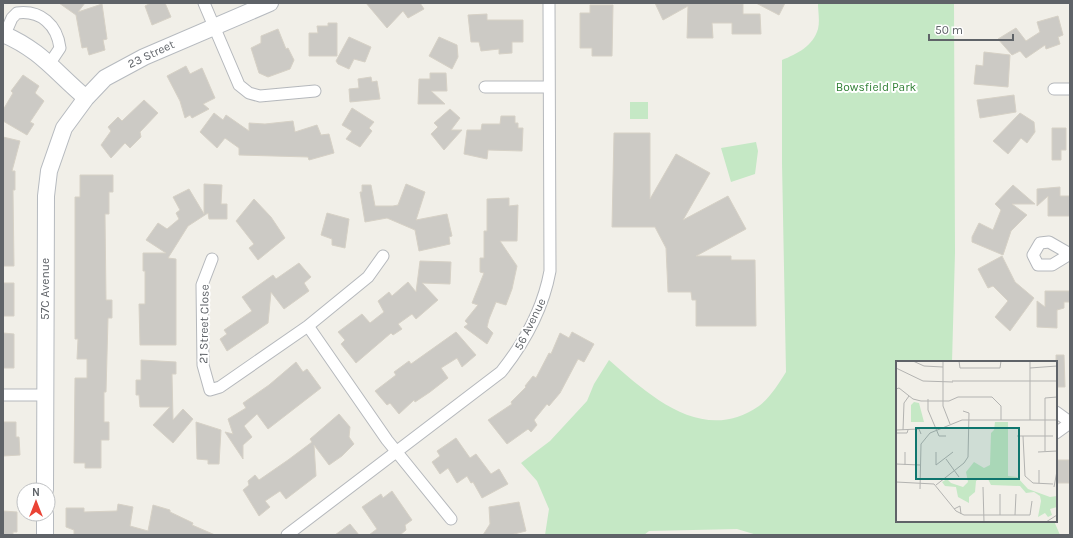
<svg xmlns="http://www.w3.org/2000/svg" width="1073" height="538" viewBox="0 0 1073 538" font-family="Karla,sans-serif">
  <style>
    .green { fill: #c5e8c5 }
    .building { fill: #cccac5; stroke: #d6d1c6 }
    .lines { fill: none; stroke-linecap: round; stroke-linejoin: round }
    .street-casing { stroke: #b5b8bc; stroke-width: 13 }
    .secondary-casing { stroke: #b6babf; stroke-width: 18 }
    .street { stroke: #fff; stroke-width: 11 }
    .secondary { stroke: #fff; stroke-width: 16 }
    .labels { text-anchor: middle; stroke-width: 4; stroke-linejoin: round; paint-order: stroke }
    .street-label { font-size: 12px; fill: #5f6368; stroke: #fff }
    .park-label { font-size: 12px; fill: #348238; stroke: #fff }
    .inset-road { fill: none; stroke: #b3b3b1; stroke-width: 1 }
    .view { fill: #0f766e; fill-opacity: 0.15; stroke: #0f766e; stroke-width: 2 }
    .inset-edge { fill: none; stroke: #5f6368; stroke-width: 2 }
  </style>
  <rect width="100%" height="100%" fill="#f1efe8"/>
  <path class="green" d="M818 3H954L955 253 952 362H897V521H1054L1060 535H757L737 529 649 531 644 535H545L549 509 537 481 521 463 550 441 587 401 594 384 609 360C650 396 703 445 759 406 770 398 779 383 786 372L782 163V60C797 54 813 46 818 29 820 21 818 11 818 3Z
    M630 102H648V119H630Z
    M756 142 758 151 755 174 731 182 721 148Z"/>
  <path class="building" d="M59 3H85L78 12 102 4 107 39 103 40 105 50 89 55 87 47 82 48 76 15Z
    M151 3H165L171 17 152 25 145 6Z
    M366 3H420L424 9 408 18 403 11 387 28Z
    M655 3 743 4V14H760L761 34H732V23H712L713 38H687L688 6 663 20Z
    M756 3H785L779 15Z
    M590 5H613L612 56H592V48H580V13H590Z
    M487 14V20H523V42H512V53L499 54V49L481 51 479 42H471L468 15Z
    M1058 16 1063 35 1058 37 1060 44 1046 49 1045 45 1026 58 1020 51 1012 55 998 39 1016 28 1026 41 1040 32 1037 22Z
    M328 23H337V56H309V33H318L317 26H328Z
    M278 29 286 49 288 48 294 60 290 69 268 77 259 73 251 48 261 43V36Z
    M349 37 371 47 365 62 354 59 349 69 338 64 336 61Z
    M439 37 457 45 458 57 452 69 429 56Z
    M984 52 1010 55 1008 87 974 84 976 65 983 66Z
    M186 66 190 74 202 68 215 98 203 104 209 109 192 118 190 115 185 118 180 101 167 76Z
    M430 73H446L447 91H431L445 104H418L419 79H430Z
    M23 75 39 86 35 93 44 101 30 122 34 124 27 135 3 121V110L13 93 11 91Z
    M371 77 372 82 377 81 380 99 350 102 349 89 359 88 358 79Z
    M1014 95 1016 112 980 118 977 100Z
    M144 100 158 113 140 132 141 137 130 148 125 143 111 158 101 145 111 131 108 127 118 117 122 121Z
    M352 108 374 122 369 128 372 131 360 147 346 139 352 131 342 125Z
    M450 109 460 118 451 130H462L444 150 431 134 438 127 434 123Z
    M214 113 223 120 226 115 249 131V123L265 124 293 121 295 132 317 125 321 135 329 134 334 153 309 160 308 157 239 155V148L225 138 217 148 200 132Z
    M1020 113 1034 122 1035 132 1027 143 1021 138 1008 154 993 141Z
    M501 116H515V123H518V128H523L522 151 488 150 487 159 464 154 467 130H481L482 124H500Z
    M1052 128H1066V150H1061V160H1052Z
    M614 133H650V199L676 154 710 173 683 220 728 196 746 229 696 256H731V260H755L756 326H696V300H692L691 292H668L666 248 655 227H612Z
    M3 137 20 141 12 171H15V190H13L14 266H3Z
    M80 175H113V192H109V214H105L106 300H112V318H108L106 392H104V422H109V440H101V468H85V463H74L75 378H87V359H77L78 339H75V197H80Z
    M204 184 222 185 221 204H227V219H209L208 213 188 226 168 258 176 259V345H140L139 304H145V271H143V253H166L146 240 158 223 167 229 179 219 176 213 180 210 173 197 189 189 204 214Z
    M406 184 425 192 416 220 447 214 452 236 449 237 450 244 419 251 415 230 387 218 365 222 360 192H362V185H371L375 206H393L398 205Z
    M1013 185 1035 204H1012L1027 215 1011 231 1003 255 972 242V237L979 223 993 230 1001 210 995 204Z
    M1060 187V196H1070V216H1048V196L1037 206V189Z
    M509 198V206L518 205 517 241H500L517 266 512 289 506 305 496 302 489 319 487 327 493 333 487 344 464 327 468 324 465 321 478 305 472 303 484 273 480 272V258H484V231H487V199Z
    M254 199 271 217 285 238 258 260 249 248 254 244 236 221Z
    M327 213 349 219 345 248 332 245V239L321 235Z
    M1002 256 1015 282 1034 298 1010 331 995 317 1008 301 993 286 988 288 978 269Z
    M420 261 451 262 450 284 422 283 438 300 416 319 412 314 398 324 402 329 393 335 391 333 356 363 341 344 345 340 338 332 362 314 370 323 384 312 378 301 389 292 392 296 408 282 416 292Z
    M299 263 311 277 304 283 309 291 284 309 271 292 268 323 227 351 220 339 227 334 224 330 252 311 242 297 273 275 276 279Z
    M3 283H14V316H3Z
    M1045 291H1070V302H1064V308L1057 310V328L1037 327V301L1045 307Z
    M456 332 476 355 462 367 457 358 441 368 448 378 430 392 415 402 414 400 399 414 390 403 387 405 375 391 396 375 394 372 409 361 411 364Z
    M572 332 594 344 584 362 578 359 560 393 549 406 547 404 534 420 537 425 531 432 528 429 507 444 488 420 512 404 511 402 526 387 525 386 533 376 536 378 549 353 551 354 560 333 569 338Z
    M3 333 14 334V368H3Z
    M1056 355H1064L1065 387H1056Z
    M141 360 176 362V374H172L173 420 183 409 193 419 173 443 153 425 170 407H140L139 395H136V380H141Z
    M296 362 303 372 307 369 321 388 268 429 257 414 244 426 252 437 243 445V459L225 432 233 434 228 419 246 408 243 403 269 385Z
    M339 414 350 427 349 437 354 444 342 456 329 465 314 445 316 476 286 499 280 491 265 501 270 507 259 516 243 490 249 485 248 481 255 475 259 480 288 460 312 442 310 439Z
    M3 422H16V437H19L20 455 3 456Z
    M196 422 221 430 219 464H208V460L197 459Z
    M456 438 470 458 476 454 491 474 499 469 508 484 482 498 473 482 471 483 467 476 457 483 448 468 440 474 432 462 440 456 437 451Z
    M1056 460H1069V483H1056Z
    M392 491 412 520 405 525 406 530 400 535H369L377 529 362 507 381 494 383 498Z
    M519 502 526 531 510 535H483L490 524 489 507Z
    M118 504 133 507 130 526 148 531 153 505 170 510V512L193 523 192 525 215 535H74V530L66 527V508H84V512L117 511Z
    M3 511 17 512V532H13V535H3Z
    M350 524 359 535H335Z"/>
  <g class="lines">
    <defs>
      <path id="street" d="M204 3 239 85 249 93 260 96 315 91
        M5 34 12 18 17 13C41 10 57 25 60 48L50 63
        M485 87H548
        M1054 89H1070
        M1070 254 1049 242 1040 243 1033 255 1038 265H1052L1070 254
        M212 259 202 285 203 365 210 390 220 387 308 326 368 277 383 256
        M308 326 387 440 451 519
        M3 395H45
        M1056 412 1070 422
        M1056 433 1070 423
        M287 535 501 372C525 342 543 309 550 271L549 3"/>
      <path id="secondary" d="M3 34C41 50 56 73 86 98
        M45 490 46 196 49 171 64 128 86 98 105 78 144 57 270 3
        M45 514V535"/>
    </defs>
    <use href="#street" class="street-casing"/>
    <use href="#secondary" class="secondary-casing"/>
    <use href="#street" class="street"/>
    <use href="#secondary" class="secondary"/>
  </g>
  <g class="labels">
    <g class="street-label">
      <text transform="translate(151 54) rotate(-25)" y="4">23 Street</text>
      <text transform="translate(45 289) rotate(-90)" y="4">57C Avenue</text>
      <text transform="translate(204 324) rotate(-89)" y="4">21 Street Close</text>
      <text transform="translate(530 324) rotate(-64)" y="4">56 Avenue</text>
    </g>
    <g class="park-label">
      <text x="876" y="91">Bowsfield Park</text>
    </g>
  </g>
  <g transform="translate(896 361)">
    <rect width="161" height="161" fill="#f1efe8"/>
    <path d="M18 41 23 42 28 61H15V44ZM99 61H112V115L121 116 132 128 154 136 161 135V146L154 148 156 154 152 156 149 152 142 156 145 140 144 135 138 131 130 132 124 125 95 124 92 118H82L80 120 79 131 73 136V142L62 136 60 126 49 125 46 121 51 118 55 122 67 126 72 121 70 111 78 101 88 107 94 104 95 72 98 69Z" fill="#c5e8c5"/>
    <path class="inset-road" d="M17 0 28 5 47 6M47 0V45L54 63M63 0 64 7H104L105 0M134 0V59M0 7 27 20 57 21M134 7 161 5M56 20H161M0 28 3 27 17 38 25 40H53L62 36H96L105 45V59M32 38V49L43 75H50M0 69 23 68 25 73M7 69 8 42 13 35M0 72H11L12 69M121 75H157M127 75 129 115 137 122 157 123M149 90V37L161 36M9 91V104M40 91V104L57 91M142 91 161 90M50 98 63 116M0 103 24 104M143 109V122M0 121 38 123 60 150 68 154H134L136 140M40 124 68 102 72 96 73 52 67 50M87 126 88 161M158 126 161 110M24 128 25 83 34 72 66 59H161M104 133V154M58 148 64 145 65 153M119 154 120 133M150 161 161 154"/>
    <path class="view" d="M20 67H123V118H20Z"/>
    <rect width="161" height="161" class="inset-edge"/>
  </g>
  <rect width="1073" height="538" fill="none" stroke="#5f6368" stroke-width="8"/>
  <g transform="translate(36 502)"><circle r="19" fill="#ffffff" stroke="#bfc1c3"/>
  <path d="M0-3L7 15L0 10L-7 15Z" fill="#ea4335"/>
  <text y="-6" font-size="11" font-weight="bold" text-anchor="middle" fill="#5f6368">N</text>
  </g>
  <path d="M929 34v6h84v-6" fill="none" stroke="#5f6368" stroke-width="2"/>
  <text x="935" y="34" font-size="12" fill="#5f6368" stroke="#ffffff" stroke-width="3" paint-order="stroke">50 m</text>
</svg>
